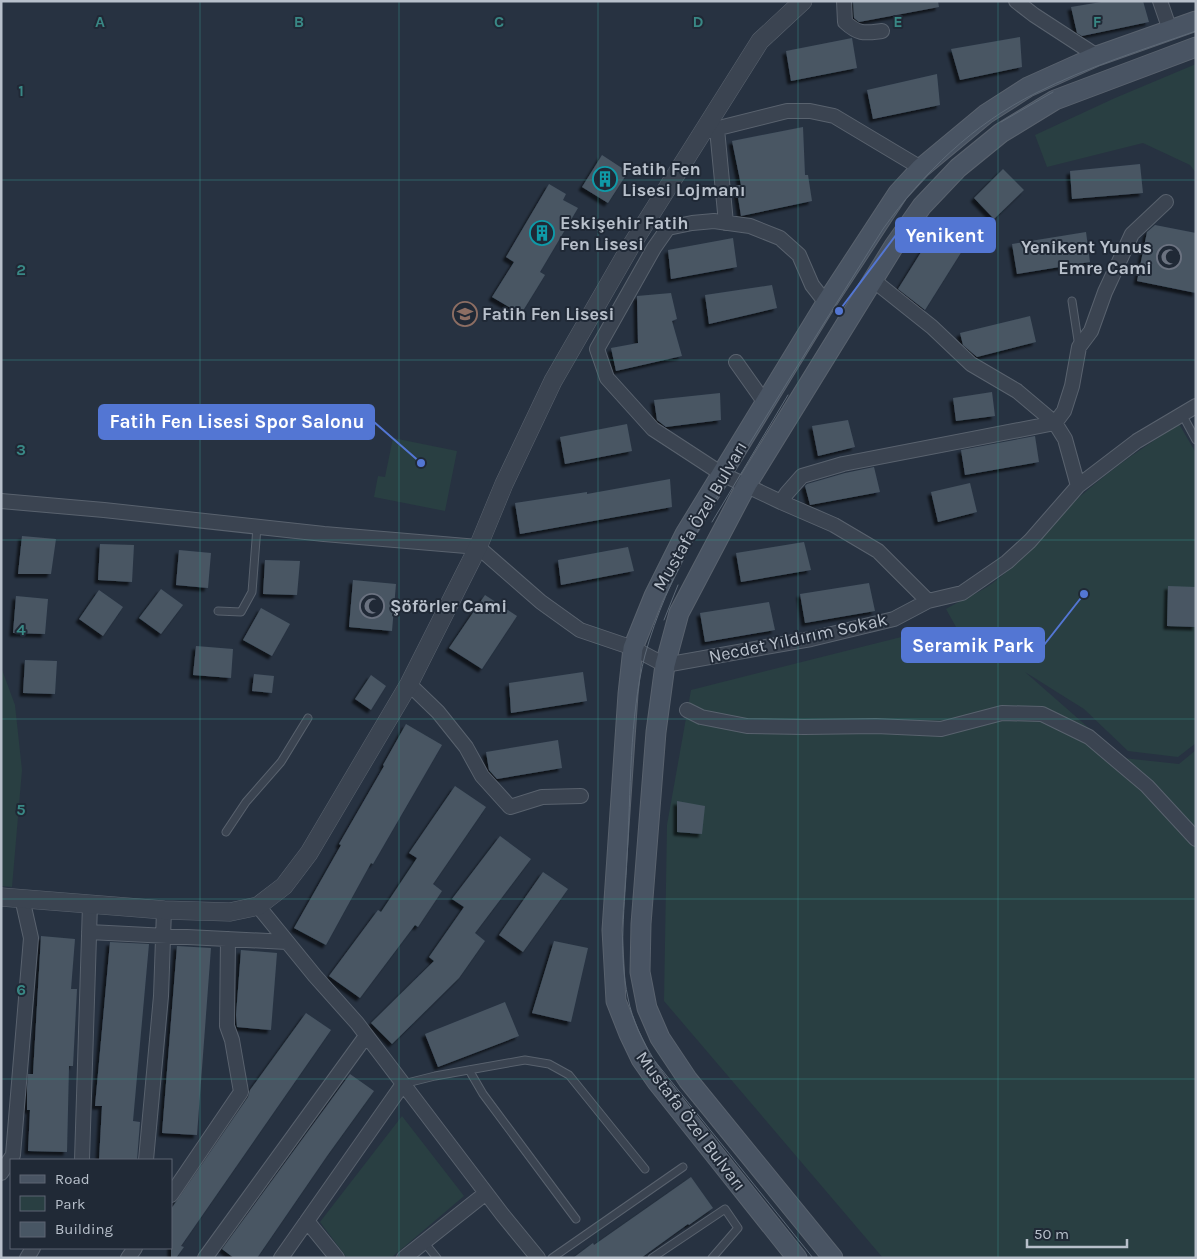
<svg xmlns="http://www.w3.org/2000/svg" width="1197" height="1259" viewBox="0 0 1197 1259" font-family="Karla,sans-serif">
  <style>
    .green { fill: #293f42 }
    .building { fill: #485664; filter: url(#shadow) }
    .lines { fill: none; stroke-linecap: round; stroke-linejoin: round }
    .service-casing { stroke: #59626e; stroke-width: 9 }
    .minor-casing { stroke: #59626e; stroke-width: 16 }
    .tertiary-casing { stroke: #59626e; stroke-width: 19 }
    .secondary-casing { stroke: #59626e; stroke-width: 21 }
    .service { stroke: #3b4451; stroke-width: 7 }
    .minor { stroke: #3b4451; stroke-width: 14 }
    .tertiary { stroke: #3b4451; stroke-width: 18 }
    .secondary { stroke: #495463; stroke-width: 19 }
    .tram { stroke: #5d6977; stroke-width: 1 }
    .grid { fill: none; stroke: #398885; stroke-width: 1; stroke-opacity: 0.55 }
    .labels { text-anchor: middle; stroke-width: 4; stroke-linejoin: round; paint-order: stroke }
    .poi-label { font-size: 18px; font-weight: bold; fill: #b8c0cb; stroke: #202936; text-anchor: start }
    .street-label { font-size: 18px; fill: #b8c0cb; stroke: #202936 }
    .grid-label { font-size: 16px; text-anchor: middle; font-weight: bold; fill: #398885; stroke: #202936; stroke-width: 4; stroke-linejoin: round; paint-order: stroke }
    .leader { fill: none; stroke: #5376d3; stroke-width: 2 }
    .callout-dot { fill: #5376d3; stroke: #202936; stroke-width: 2 }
    .callout { fill: #5376d3; stroke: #5376d3; stroke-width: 2 }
    .callout-label { font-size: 19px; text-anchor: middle; font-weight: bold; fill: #fff }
  </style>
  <defs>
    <filter id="shadow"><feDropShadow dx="-3.5" dy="3.5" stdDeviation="1" flood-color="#0009"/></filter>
  </defs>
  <rect width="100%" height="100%" fill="#273241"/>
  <path class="green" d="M1196 64V173L1190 165 1143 143 1047 167 1035 135 1115 98Z
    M1179 424 1196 453V743L1178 757 1128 751 1084 709 1025 672 1123 758 1179 764 1196 750V1258H883L664 1001 667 825 691 690 941 627 988 648 956 627 946 609C963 599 984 591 999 578 1024 558 1044 532 1066 510 1100 476 1139 450 1179 424Z
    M393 438 457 451 445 511 374 497 378 476 385 477Z
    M1 667 15 705 22 770 12 887 1 886Z
    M402 1116 464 1196 391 1258H347L320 1222Z"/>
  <path class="building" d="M853 1H938L939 7 859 22 854 18Z
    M1107 1H1143L1149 22 1082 36 1077 33 1071 7Z
    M1020 37 1022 67 960 80 951 49Z
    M852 38 857 68 791 81 786 51Z
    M937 74 940 105 873 119 867 90Z
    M803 127 805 175H808L812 201 741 216 736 185H741L732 141Z
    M602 155 628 172 608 203 582 187Z
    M1140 164 1143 193 1072 199 1070 171Z
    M1003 169 1024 190 994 219 974 198Z
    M549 184 566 194 563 200 578 208 540 272 545 275 521 314 492 297 514 262 506 257Z
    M1155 225 1196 233V293L1137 281 1147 232Z
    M1086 232 1090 262 1017 274 1012 244Z
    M933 233 962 251 925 310 898 289Z
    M733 238 737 267 671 279 668 250Z
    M772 285 777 308 709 324 705 295Z
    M671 293 677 319 672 321 682 356 616 371 611 348 638 343 637 296Z
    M1030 316 1036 342 977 357 963 345 960 333Z
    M992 392 995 416 956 421 953 398Z
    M720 393 721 420 666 427 657 420 654 400Z
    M848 420 855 447 818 456 812 426Z
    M627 424 632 451 565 464 560 437Z
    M1035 436 1039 462 965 475 961 450Z
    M874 467 880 492 810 505 805 486 807 484 845 473Z
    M670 479 672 507 520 534 515 503 587 492V494Z
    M970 483 977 512 938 522 931 492Z
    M22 536 56 539 51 574H18Z
    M804 542 811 570 741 582 736 553Z
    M100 544 134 545 132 582 98 580Z
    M628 547 634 571 561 585 558 560Z
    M179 550 211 553 208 588 176 585Z
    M265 560 300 561 297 595 263 594Z
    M353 580 396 584 392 631 349 627Z
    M869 583 875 611 805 623 800 594Z
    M1168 586 1196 587V627L1167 626Z
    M161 589 183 605 161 634 139 618Z
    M99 590 123 607 103 636 79 619Z
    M485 595 517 616 482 669 449 648Z
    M16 596 48 599 45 634 13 633Z
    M769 602 775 630 705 642 700 613Z
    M261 608 290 624 272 656 243 640Z
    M196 646 233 649 231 678 193 675Z
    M25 660 57 661 55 694 23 693Z
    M583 672 587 701 511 713 509 683Z
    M254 674 274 676 272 693 252 691Z
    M371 675 386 686 371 710 355 699Z
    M406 724 442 745 373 864 371 863 326 945 294 928 341 845 339 844 384 766 383 765Z
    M558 740 562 768 497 779 489 770 486 752Z
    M455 786 486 807 433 884 442 891 418 927 415 925 360 998 329 976 378 910 381 912 417 858 409 853Z
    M677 801 705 806 702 834 677 832Z
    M500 836 531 859 475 933 485 941 459 978 392 1044 371 1023 434 961 429 957 464 907 452 899Z
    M543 872 568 889 523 952 499 935Z
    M41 936 75 939 71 989H77L73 1066H69L67 1152 28 1151 30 1110H27V1088L28 1074H33Z
    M554 941 588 948 571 1022 532 1013Z
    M110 942 149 944 133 1121 140 1122 137 1160H99L102 1106H95Z
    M177 946 211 948 197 1135 162 1133Z
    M241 950 277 953 271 1030 237 1027 236 1015Z
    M505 1002 519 1036 438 1067 425 1034Z
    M306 1013 331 1030 181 1246 184 1247 176 1258H171V1209L248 1097 250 1090Z
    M350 1074 374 1091 327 1156 257 1258H234L222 1249Z
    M691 1177 713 1208 689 1225 688 1224 641 1258H573L593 1243 594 1245Z"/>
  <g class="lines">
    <defs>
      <path id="service" d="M1072 301 1079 347
        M1182 414 1196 440
        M218 611 241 612 252 592 257 527
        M226 832 246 802 281 762 308 718
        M469 1070 483 1094 576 1219
        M403 1084 435 1076 525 1060 549 1064 569 1075 645 1169
        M424 1242 437 1258
        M552 1258 683 1167
        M652 1258 725 1209 738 1228 712 1258"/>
      <path id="minor" d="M844 1 845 22C859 35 865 33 882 31
        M1016 1 1034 15 1097 56
        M1160 1 1170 30
        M717 129 726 223
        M703 132 787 111H810L834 116 921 168
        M873 280 932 327 971 364 1017 391 1055 423 1065 439 1078 486
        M826 303 812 285 799 255 780 238 750 226 714 221 692 223 668 228 654 248 597 349 607 378 653 429 722 474 781 502 834 525 878 551 928 601
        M736 362 765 403
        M1 501 104 510 324 534 478 547 541 602 580 630 633 648 665 665 811 639 894 619 928 601 962 593 1007 562 1030 541 1078 486 1137 441 1196 406
        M781 502 787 493 802 476 843 464 1055 423 1064 411 1072 386 1079 347 1091 331 1105 292 1132 234 1166 202
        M409 684 438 712 466 747 482 776 510 807 542 797 581 796
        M687 710 701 717 747 726 804 727 876 726 941 729 1002 713 1042 714 1089 737 1147 786 1196 839
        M258 906 315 976 357 1023 502 1214 538 1258
        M89 932 287 942
        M82 1160 90 904
        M146 1160 161 996 164 910
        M1 1173 13 1155 31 938 22 898
        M171 1195 241 1092 232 1040 227 1026 228 939
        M307 1221 337 1258
        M27 1258 33 1248
        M128 1258 135 1248
        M205 1258 366 1036
        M281 1258 403 1084
        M404 1258 486 1193"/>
      <path id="tertiary" d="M1 897 164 910 230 912 258 906 284 886 309 853 409 684 478 547 504 484 553 381 629 249 760 41 803 1"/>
      <path id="secondary" d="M797 1258 657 1082 641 1059 629 1034 616 1001 612 930 628 694 633 648 654 596 685 534 826 303 898 193 921 168 986 114 1028 87 1097 56 1196 21
        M833 1258 688 1080 660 1038 647 1008 640 972 641 924 656 732 665 665 679 613 747 484 894 246 922 206 958 168 1001 133 1055 100 1196 47"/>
    </defs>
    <use href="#service" class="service-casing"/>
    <use href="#minor" class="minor-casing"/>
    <use href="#tertiary" class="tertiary-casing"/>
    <use href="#secondary" class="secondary-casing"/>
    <use href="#service" class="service"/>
    <use href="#minor" class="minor"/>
    <use href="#tertiary" class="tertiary"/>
    <use href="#secondary" class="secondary"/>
    <path class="tram" d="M1001 122 1053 92
      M712 522 788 395
      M664 620 678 585
      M813 1258 654 1060C643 1041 632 1020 628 998 618 952 625 904 627 858 631 793 629 717 645 655 667 575 713 503 756 433 798 365 840 297 883 229 923 173 973 124 1036 93 1087 67 1142 50 1196 31"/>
  </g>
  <path class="grid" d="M200 1V1258M399 1V1258M598 1V1258M798 1V1258M998 1V1258M1 180H1196M1 360H1196M1 540H1196M1 719H1196M1 899H1196M1 1079H1196"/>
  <defs>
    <symbol id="building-ring" viewBox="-11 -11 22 22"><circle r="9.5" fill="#202936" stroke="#0f9aa8" stroke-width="1.5"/><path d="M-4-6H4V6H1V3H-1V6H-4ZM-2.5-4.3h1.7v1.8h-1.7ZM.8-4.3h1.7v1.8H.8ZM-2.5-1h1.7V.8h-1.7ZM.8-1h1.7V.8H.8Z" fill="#0f9aa8"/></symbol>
    <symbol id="mosque-ring" viewBox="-11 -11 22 22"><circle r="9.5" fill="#202936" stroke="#6b7280" stroke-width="1.5"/><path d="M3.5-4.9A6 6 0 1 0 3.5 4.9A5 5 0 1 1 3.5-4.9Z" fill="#6b7280"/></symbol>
    <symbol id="school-ring" viewBox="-11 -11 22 22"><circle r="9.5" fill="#202936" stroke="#8d6e63" stroke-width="1.5"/><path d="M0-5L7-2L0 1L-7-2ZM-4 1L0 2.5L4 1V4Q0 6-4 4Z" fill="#8d6e63"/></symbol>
  </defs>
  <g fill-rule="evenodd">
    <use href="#building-ring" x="591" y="165" width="28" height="28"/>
    <use href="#building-ring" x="528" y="219" width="28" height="28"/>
    <use href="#mosque-ring" x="1155" y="243" width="28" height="28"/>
    <use href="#school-ring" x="451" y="300" width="28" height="28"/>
    <use href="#mosque-ring" x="358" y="592" width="28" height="28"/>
  </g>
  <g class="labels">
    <g class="poi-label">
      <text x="622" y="175">Fatih Fen<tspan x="622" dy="21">Lisesi Lojmanı</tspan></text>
      <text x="560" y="229">Eskişehir Fatih<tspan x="560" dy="21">Fen Lisesi</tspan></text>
      <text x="1152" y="253" text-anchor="end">Yenikent Yunus<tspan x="1152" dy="21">Emre Cami</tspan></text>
      <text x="482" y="320">Fatih Fen Lisesi</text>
      <text x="390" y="612">Şöförler Cami</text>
    </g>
    <g class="street-label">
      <text transform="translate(700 516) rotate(-60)" y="6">Mustafa Özel Bulvarı</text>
      <text transform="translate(798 638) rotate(-12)" y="6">Necdet Yıldırım Sokak</text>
      <text transform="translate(691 1121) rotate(53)" y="6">Mustafa Özel Bulvarı</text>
    </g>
  </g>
  <g class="grid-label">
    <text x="100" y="27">A</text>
    <text x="299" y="27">B</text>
    <text x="499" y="27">C</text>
    <text x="698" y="27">D</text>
    <text x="898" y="27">E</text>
    <text x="1097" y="27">F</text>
    <text x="21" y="96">1</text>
    <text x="21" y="275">2</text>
    <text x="21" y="455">3</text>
    <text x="21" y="635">4</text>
    <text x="21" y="815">5</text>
    <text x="21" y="995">6</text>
  </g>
  <path class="leader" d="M839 311L896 235M421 463L374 422M1084 594L1044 645"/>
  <g class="callout-dot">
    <circle cx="839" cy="311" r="5"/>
    <circle cx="421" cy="463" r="5"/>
    <circle cx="1084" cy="594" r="5"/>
  </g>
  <g class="callout">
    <rect x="896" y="218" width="99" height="34" rx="5"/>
    <rect x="99" y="405" width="275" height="34" rx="5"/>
    <rect x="902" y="628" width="142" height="34" rx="5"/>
  </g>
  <g class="callout-label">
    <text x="945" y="242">Yenikent</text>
    <text x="237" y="428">Fatih Fen Lisesi Spor Salonu</text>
    <text x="973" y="652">Seramik Park</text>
  </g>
  <rect width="1197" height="1259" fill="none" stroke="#b8c0cb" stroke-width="5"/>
  <rect x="10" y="1159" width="162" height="90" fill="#202936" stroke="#5d6572"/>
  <rect x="20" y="1175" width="25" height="8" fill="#495463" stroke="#5d6572"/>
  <text x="55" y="1184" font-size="15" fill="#b8c0cb">Road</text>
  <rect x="20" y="1196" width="25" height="15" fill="#293f42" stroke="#5d6572"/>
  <text x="55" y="1209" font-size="15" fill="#b8c0cb">Park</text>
  <rect x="20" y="1222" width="25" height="15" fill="#485664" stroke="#5d6572"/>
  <text x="55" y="1234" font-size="15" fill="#b8c0cb">Building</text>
  <path d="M1027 1239v8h100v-8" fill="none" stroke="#b8c0cb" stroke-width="2.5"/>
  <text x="1034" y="1239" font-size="15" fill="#b8c0cb" stroke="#202936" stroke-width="4" paint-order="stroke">50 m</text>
</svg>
